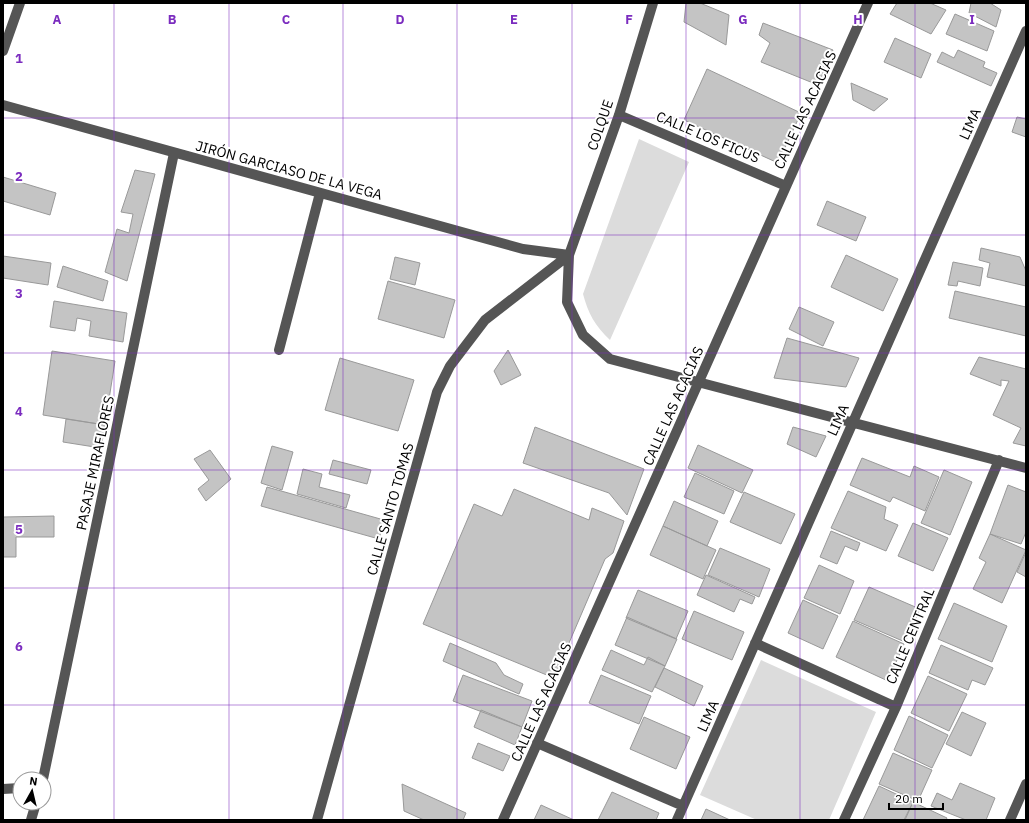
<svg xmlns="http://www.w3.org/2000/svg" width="1029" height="823" viewBox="0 0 1029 823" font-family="'IBM Plex Sans',sans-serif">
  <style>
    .green { fill: #dcdcdc }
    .building { fill: #c4c4c4; stroke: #999 }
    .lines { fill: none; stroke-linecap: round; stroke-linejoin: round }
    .minor { stroke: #555; stroke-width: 10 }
    .grid { fill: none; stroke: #7b2cbf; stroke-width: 1; stroke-opacity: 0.55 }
    .labels { text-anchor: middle; stroke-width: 4; stroke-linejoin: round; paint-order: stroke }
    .street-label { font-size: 14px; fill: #000; stroke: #fff }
    .grid-label { font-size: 13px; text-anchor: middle; font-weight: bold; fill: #7b2cbf; stroke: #fff; stroke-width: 4; stroke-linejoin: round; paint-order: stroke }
  </style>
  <rect width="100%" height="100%" fill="#fff"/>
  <path class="green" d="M639 139 689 162 610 340C595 326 588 313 583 294Z
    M761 660 876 712 829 820H757L700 795Z"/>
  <path class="building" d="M686 3H700L729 15 726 45 684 22Z
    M897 3H930L946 10 931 34 890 14Z
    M971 3H990L1001 10 996 27 969 13Z
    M955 14 994 31 987 51 946 34Z
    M763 23 833 50 818 85 761 62 770 43 759 35Z
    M895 38 931 54 921 78 884 62Z
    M958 50 985 62 983 67 997 73 991 86 937 62 942 52 954 58Z
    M707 69 801 113 778 163 684 120Z
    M851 83 888 99 874 111 853 100Z
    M1017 117 1026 119V137L1012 132Z
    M135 170 155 174 127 281 105 272 117 229 129 233 133 214 121 212Z
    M3 177 56 193 50 215 3 201Z
    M827 201 866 217 856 241 817 225Z
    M981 248 1020 257 1026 271V286L987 277 990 263 979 260Z
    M846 255 898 279 883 311 831 287Z
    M3 256 51 263 48 285 3 278Z
    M395 257 420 263 415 285 390 279Z
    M953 262 983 268 980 286 958 281 957 286 948 285Z
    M63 266 108 281 103 301 57 287Z
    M388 281 455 300 444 338 378 319Z
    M955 291 1026 307V336L949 318Z
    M54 301 127 313 123 342 89 336 91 321 77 318 75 331 50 327Z
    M799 307 834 322 823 346 789 329Z
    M787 338 859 358 846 387 774 378Z
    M508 350 521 375 501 385 494 371Z
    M52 351 115 361 105 425 43 415Z
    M979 357 1026 369V446L1013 443 1021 428 993 415 1009 381 1001 380V386L970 374Z
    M340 358 414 380 398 431 325 410Z
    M66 419 105 425 101 448 63 442Z
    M535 427 644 469 627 515 609 493 523 463Z
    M793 427 826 436 816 457 787 444Z
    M698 445 753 470 742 493 688 468Z
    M272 446 293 452 282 490 261 483Z
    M210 450 231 479 206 501 198 489 209 480 194 459Z
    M862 458 910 477 914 466 939 477 925 511 893 497 890 502 850 485Z
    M333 460 371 470 367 484 329 474Z
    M303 469 322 474 319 487 350 495 346 508 297 494Z
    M944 470 972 482 950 535 921 523Z
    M695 473 734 491 724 514 684 497Z
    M1008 485 1026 492V532L1021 544 990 534Z
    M267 487 384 520 379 539 261 506Z
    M514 489 589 520 592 508 624 521 613 553 605 559 554 678 423 624 474 504 502 516Z
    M848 491 886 507 884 519 898 525 886 551 831 528Z
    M744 492 795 514 781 544 730 522Z
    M674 501 718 521 707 546 663 526Z
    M54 516V537H16V557H3V517Z
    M913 523 948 538 933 571 898 556Z
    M663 526 716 550 703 579 650 555Z
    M831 531 860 543 857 551 845 546 837 564 820 557Z
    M990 534 1026 550 1002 603 973 589 986 562 979 558Z
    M720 548 770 569 759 597 708 575Z
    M1026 552V577L1017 572Z
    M819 565 854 581 840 614 804 598Z
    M706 575 755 597 752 604 740 599 734 612 697 595Z
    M869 587 920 609 905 642 854 620Z
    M638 590 688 611 676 639 626 618Z
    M803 600 838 616 823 649 788 633Z
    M954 603 1007 626 992 662 938 639Z
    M694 611 744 632 732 660 682 639Z
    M627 617 677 639 665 666 615 645Z
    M853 621 904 644 888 681 836 657Z
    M450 643 496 663 504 675 523 684 519 694 443 661Z
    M941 645 993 668 985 685 972 680 968 690 929 673Z
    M611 650 644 665 648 657 665 666 652 692 602 670Z
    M664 668 703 686 694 706 655 687Z
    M463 675 532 701 522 727 453 701Z
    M601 675 651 696 639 724 589 703Z
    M928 676 967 694 949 731 911 713Z
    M481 710 522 727 515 745 474 727Z
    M962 712 986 723 971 756 946 744Z
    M909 716 948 735 932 768 894 750Z
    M644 717 690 737 676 769 630 749Z
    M478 743 510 756 503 771 472 758Z
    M893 753 932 770 918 801 879 784Z
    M960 783 995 798 986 820H966L931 806 937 793 952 800Z
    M402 784 466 813 463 820H424L404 811Z
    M879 786 913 802 904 820H863Z
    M612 792 659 813 656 820H598Z
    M913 802 947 818 946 820H905Z
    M541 805 574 820H534Z
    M706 809 730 820H701Z"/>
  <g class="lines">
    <path class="minor" d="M653 3 619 115 569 255 567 302 583 335 610 359 1026 468
      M3 51 20 3
      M3 105 523 249 569 255
      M619 115 786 186
      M279 350 320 193
      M755 643 896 707
      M537 743 683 806
      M43 779 174 153
      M3 789 20 788
      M31 820 36 803
      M317 820 437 392 450 366 485 320 569 255
      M503 820 868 3
      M677 820 1026 31
      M844 820 896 707 999 460
      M1010 820 1026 784"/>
  </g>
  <path class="grid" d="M114 3V820M229 3V820M343 3V820M457 3V820M572 3V820M686 3V820M800 3V820M915 3V820M3 118H1026M3 235H1026M3 353H1026M3 470H1026M3 588H1026M3 705H1026"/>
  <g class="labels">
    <g class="street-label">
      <text transform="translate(805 110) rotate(-65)" y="5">CALLE LAS ACACIAS</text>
      <text transform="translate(970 124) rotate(-66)" y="5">LIMA</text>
      <text transform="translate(600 125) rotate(-71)" y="5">COLQUE</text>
      <text transform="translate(708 137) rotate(23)" y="5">CALLE LOS FICUS</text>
      <text transform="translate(289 170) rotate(15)" y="5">JIRÓN GARCIASO DE LA VEGA</text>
      <text transform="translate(673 406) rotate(-66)" y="5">CALLE LAS ACACIAS</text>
      <text transform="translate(838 420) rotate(-66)" y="5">LIMA</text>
      <text transform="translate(95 463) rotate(-78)" y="5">PASAJE MIRAFLORES</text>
      <text transform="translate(390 509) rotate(-74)" y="5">CALLE SANTO TOMAS</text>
      <text transform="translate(910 636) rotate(-67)" y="5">CALLE CENTRAL</text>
      <text transform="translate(541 702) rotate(-66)" y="5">CALLE LAS ACACIAS</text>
      <text transform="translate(708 716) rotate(-66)" y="5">LIMA</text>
    </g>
  </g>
  <g class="grid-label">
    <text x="57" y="24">A</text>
    <text x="172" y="24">B</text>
    <text x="286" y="24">C</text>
    <text x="400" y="24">D</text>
    <text x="514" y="24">E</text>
    <text x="629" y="24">F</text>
    <text x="743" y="24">G</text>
    <text x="858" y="24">H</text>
    <text x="972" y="24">I</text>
    <text x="19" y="63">1</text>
    <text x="19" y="181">2</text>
    <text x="19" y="298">3</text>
    <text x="19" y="416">4</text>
    <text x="19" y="534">5</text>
    <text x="19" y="651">6</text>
  </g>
  <rect width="1029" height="823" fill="none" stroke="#000000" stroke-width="8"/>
  <g transform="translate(32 791) rotate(8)"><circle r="19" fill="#ffffff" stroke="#999999"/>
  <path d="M0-3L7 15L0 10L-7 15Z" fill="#000000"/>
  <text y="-6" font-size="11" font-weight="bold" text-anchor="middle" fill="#000000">N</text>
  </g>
  <path d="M889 803v6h54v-6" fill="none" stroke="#000000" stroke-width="2"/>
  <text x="895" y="803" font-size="12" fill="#000000" stroke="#ffffff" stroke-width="3" paint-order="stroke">20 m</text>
</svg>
